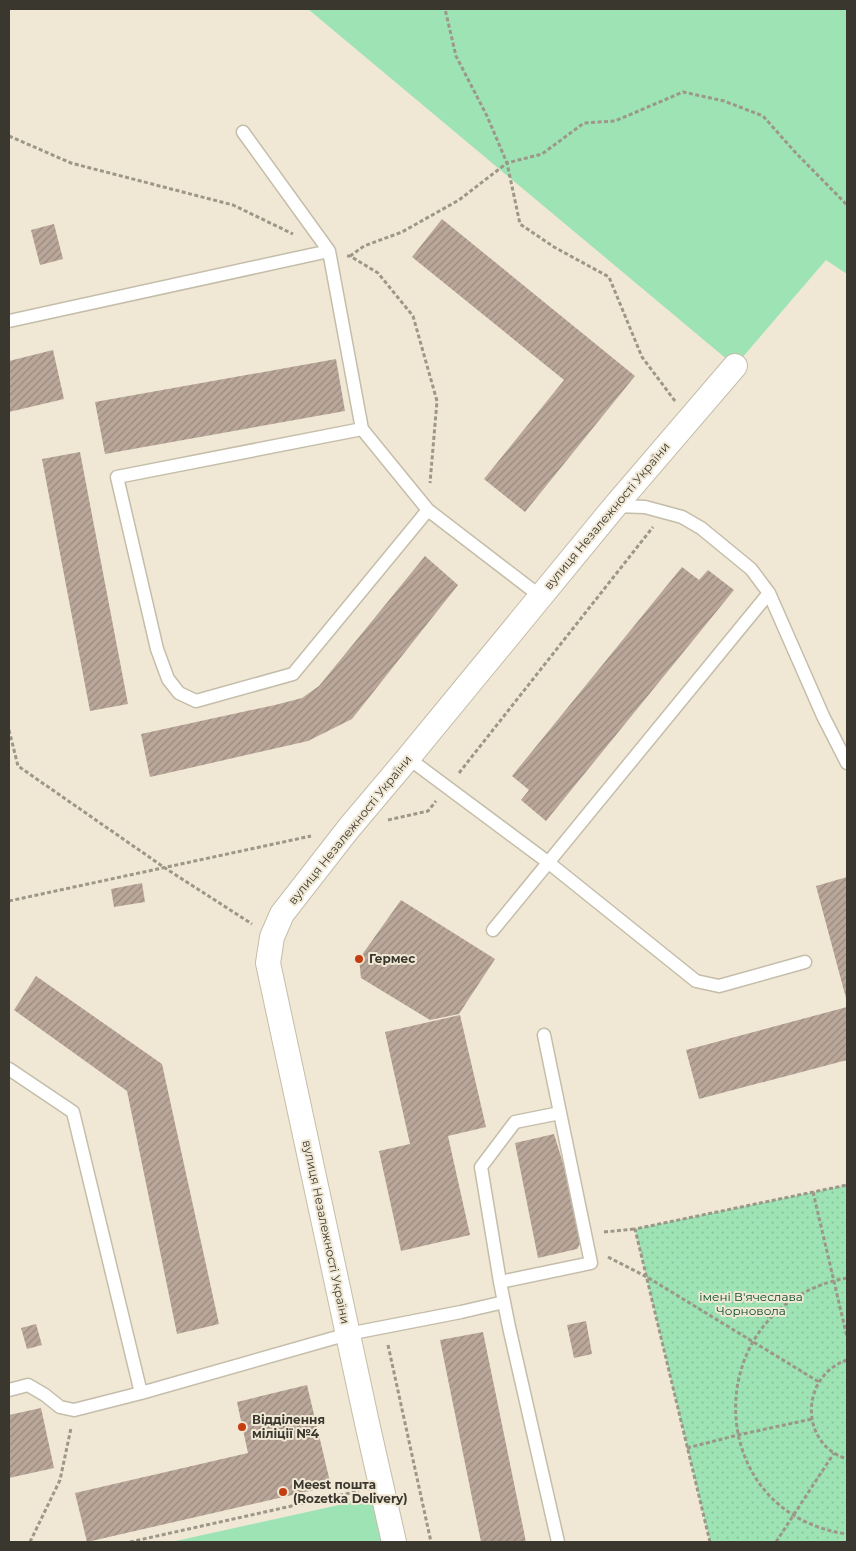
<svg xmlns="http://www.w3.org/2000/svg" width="856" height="1551" viewBox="0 0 856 1551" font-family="Montserrat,sans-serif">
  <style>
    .green { fill: #9de3b4 }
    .park { fill: url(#park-dots) }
    .building { fill: url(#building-hatch) }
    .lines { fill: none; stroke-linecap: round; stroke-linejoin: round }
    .service-casing { stroke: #c4bda9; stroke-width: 15 }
    .minor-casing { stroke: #c4bda9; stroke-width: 26 }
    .path { stroke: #9d9789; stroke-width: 3; stroke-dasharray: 4 2.5; stroke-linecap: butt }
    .service { stroke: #fff; stroke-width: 12 }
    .minor { stroke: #fff; stroke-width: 24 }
    .poi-dot { fill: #c63d10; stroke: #f0e8d4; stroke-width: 2 }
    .labels { text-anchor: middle; stroke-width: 4; stroke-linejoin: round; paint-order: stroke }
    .street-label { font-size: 12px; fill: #3a372f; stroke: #f0e8d4 }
    .poi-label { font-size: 12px; font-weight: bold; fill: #3a372f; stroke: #f0e8d4; text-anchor: start }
    .park-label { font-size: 12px; fill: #044a27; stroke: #f0e8d4 }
  </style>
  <defs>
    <pattern id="park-dots" width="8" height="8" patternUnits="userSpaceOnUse" patternTransform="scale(1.25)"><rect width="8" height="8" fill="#9de3b4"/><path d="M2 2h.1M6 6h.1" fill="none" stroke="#88c39b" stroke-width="1.8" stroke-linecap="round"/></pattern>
    <pattern id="building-hatch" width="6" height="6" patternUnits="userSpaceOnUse" patternTransform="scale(1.25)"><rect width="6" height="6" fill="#baa79a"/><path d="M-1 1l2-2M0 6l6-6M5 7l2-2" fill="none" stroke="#98897e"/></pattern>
  </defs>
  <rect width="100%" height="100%" fill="#f0e8d4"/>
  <path class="green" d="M308 9H847V274L826 260 735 366Z
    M375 1497 386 1542H171Z"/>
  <path class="park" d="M847 1185V1542H710L635 1229Z"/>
  <path class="building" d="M442 219 635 376 525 512 484 479 564 380 412 257Z
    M54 224 63 259 40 265 31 230Z
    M53 350 64 399 9 412V361Z
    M336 359 345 411 105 454 95 402Z
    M80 452 128 704 90 711 42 459Z
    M425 556 458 585 352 719 308 741 150 777 141 734 275 705 302 698 319 686Z
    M682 567 699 580 708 570 734 590 546 821 521 800 529 790 512 776Z
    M847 877V1002L816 886Z
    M142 883 145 902 114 907 111 889Z
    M401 900 495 959 459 1014 430 1020 361 978 359 959Z
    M36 976 162 1064 219 1324 177 1334 127 1091 14 1010Z
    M847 1007V1060L699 1099 686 1050Z
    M460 1015 486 1127 448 1136 470 1235 401 1251 379 1151 410 1144 385 1032Z
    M554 1134 585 1235 577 1249 538 1258 515 1143Z
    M586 1321 592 1354 574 1358 567 1325Z
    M36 1324 42 1345 27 1349 21 1328Z
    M483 1332 526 1542H481L440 1340Z
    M307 1385 331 1486 87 1542 75 1493 248 1453 237 1402Z
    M41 1408 54 1468 9 1478V1415Z"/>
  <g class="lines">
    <defs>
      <path id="service" d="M243 132 329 251
        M9 321 329 251 362 429 117 477 157 649 168 679 179 693 196 701 293 674 428 510 540 596
        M362 429 428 510
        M615 506 645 507 682 517 701 528 751 569 769 593 823 716 847 763
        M408 758 549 863 696 981 719 986 805 962
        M493 930 769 593
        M544 1035 591 1263 500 1282 509 1327 558 1542
        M9 1069 73 1112 141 1393
        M500 1282 481 1167 515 1122 560 1113
        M9 1390 28 1385 45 1395 60 1407 74 1410 141 1393 348 1334 461 1312 504 1302"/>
      <path id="minor" d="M394 1542 367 1423 268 963 272 937 282 914 349 828 408 758 615 506 735 366"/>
    </defs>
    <use href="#service" class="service-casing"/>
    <use href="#minor" class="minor-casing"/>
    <path class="path" d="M9 136 71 163 233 205 293 234
      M347 256H350L378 273 413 316 437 401 430 483
      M350 256 364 246 402 232 459 200 507 163 487 116 456 56 445 9
      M675 401 642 357 609 277 554 247 520 224 507 163 542 154 584 123 615 121 683 92 724 101 763 116 795 152 847 205
      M9 730 18 766 165 868 252 924
      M459 773 653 527
      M388 820 428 811 436 801
      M9 901 311 836
      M813 1192 847 1337
      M604 1232 635 1229
      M608 1257 647 1277 819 1382
      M847 1278C698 1305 699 1513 847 1534
      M388 1345 431 1542
      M847 1360C800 1376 799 1444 847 1459
      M687 1448 738 1435 812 1419
      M30 1542 60 1480 71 1428
      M130 1542 359 1491
      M710 1542 635 1229 847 1185
      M776 1542 834 1453"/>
    <use href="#service" class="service"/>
    <use href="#minor" class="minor"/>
  </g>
  <g class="poi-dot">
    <circle cx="359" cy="959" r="5"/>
    <circle cx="242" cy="1427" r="5"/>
    <circle cx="283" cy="1492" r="5"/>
  </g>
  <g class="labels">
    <g class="street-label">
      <text transform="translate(607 516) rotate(-50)" y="4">вулиця Незалежності України</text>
      <text transform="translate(350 830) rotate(-51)" y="4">вулиця Незалежності України</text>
      <text transform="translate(326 1232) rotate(78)" y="4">вулиця Незалежності України</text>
    </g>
    <g class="poi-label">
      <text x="369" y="963">Гермес</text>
      <text x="252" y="1424">Відділення<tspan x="252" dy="14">міліції №4</tspan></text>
      <text x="293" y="1489">Meest пошта<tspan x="293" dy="14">(Rozetka Delivery)</tspan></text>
    </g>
    <g class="park-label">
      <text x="751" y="1301">імені В'ячеслава<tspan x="751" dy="14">Чорновола</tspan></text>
    </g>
  </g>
  <rect width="856" height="1551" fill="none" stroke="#3a372f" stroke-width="20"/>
</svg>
